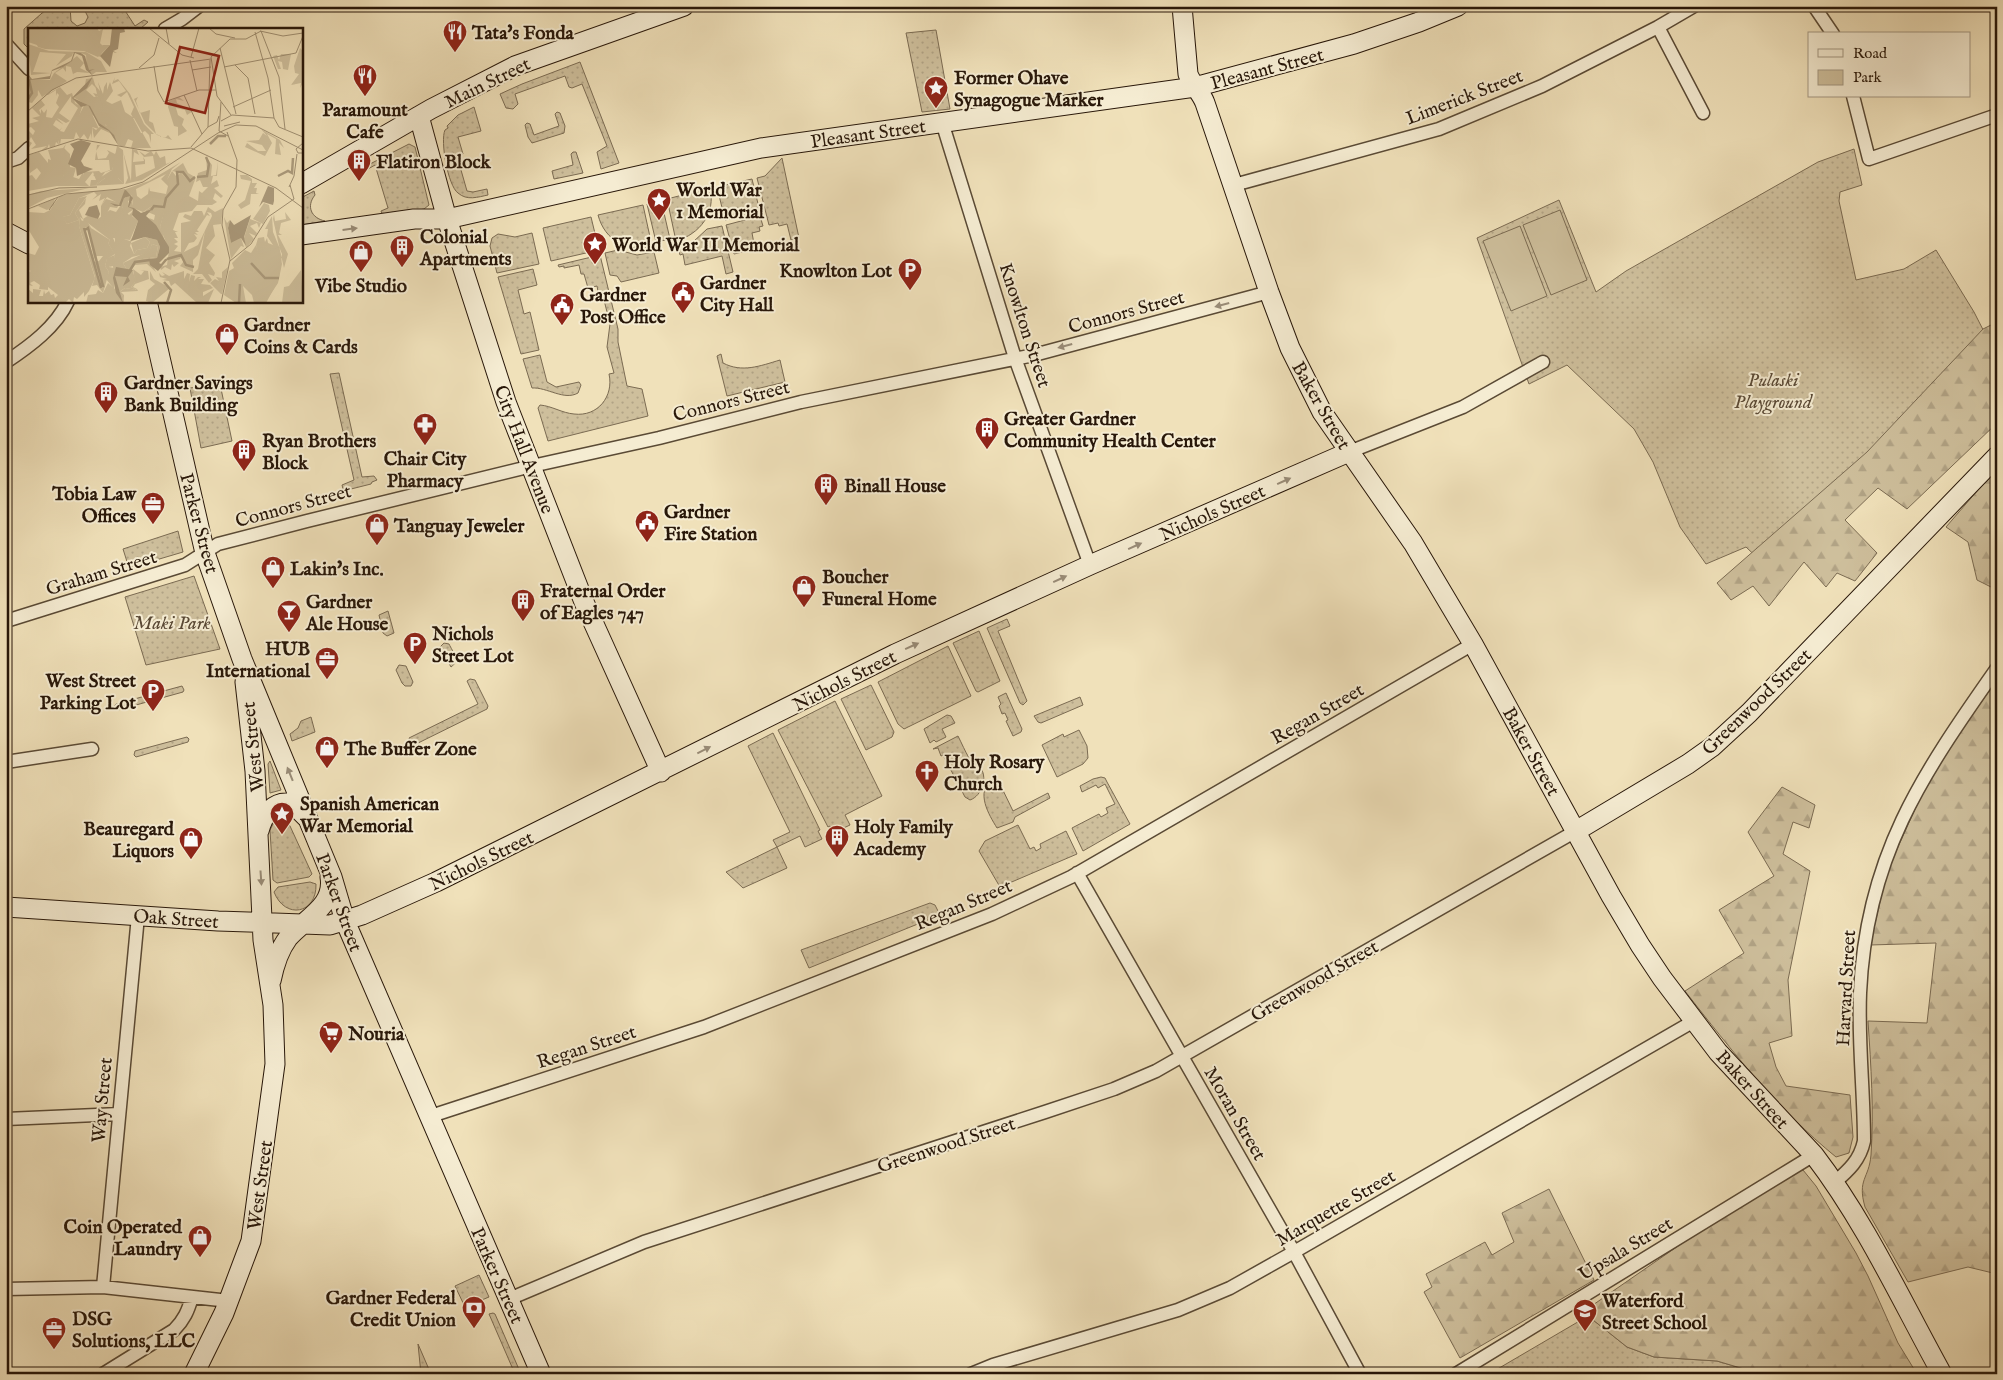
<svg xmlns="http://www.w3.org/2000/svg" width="2003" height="1380" viewBox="0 0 2003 1380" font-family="'IM FELL English',serif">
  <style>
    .green { fill: url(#green-dots); stroke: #7b6b52 }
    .forest { fill: url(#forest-firs); stroke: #7b6b52 }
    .pitch { fill: #cebf9c; stroke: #7b6b52 }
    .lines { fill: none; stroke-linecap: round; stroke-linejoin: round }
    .street-casing { stroke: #5a4a35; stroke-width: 15 }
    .secondary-casing { stroke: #281709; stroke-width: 21 }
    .street { stroke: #f5ecd2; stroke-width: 12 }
    .secondary { stroke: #f5ecd2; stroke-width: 19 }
    .oneway { fill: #998c78 }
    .labels { text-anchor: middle; stroke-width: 4; stroke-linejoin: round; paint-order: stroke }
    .poi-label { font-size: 19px; font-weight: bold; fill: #281709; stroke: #f5ecd2; text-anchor: start }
    .street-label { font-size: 19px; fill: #281709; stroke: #f5ecd2 }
    .park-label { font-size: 19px; font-style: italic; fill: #5a4935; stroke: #f5ecd2 }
    .inset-river { fill: none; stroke: #ac9c7e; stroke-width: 2.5 }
    .inset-road { fill: none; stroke: #a09073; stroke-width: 1 }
    .view { fill: #8f2418; fill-opacity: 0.15; stroke: #8f2418; stroke-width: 2.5 }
    .inset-edge { fill: none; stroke: #281709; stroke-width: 2.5 }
  </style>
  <defs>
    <pattern id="green-dots" width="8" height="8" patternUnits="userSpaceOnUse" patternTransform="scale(1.25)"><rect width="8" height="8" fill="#cebf9c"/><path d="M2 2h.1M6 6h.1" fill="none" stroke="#b1a385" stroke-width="1.8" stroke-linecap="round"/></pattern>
    <pattern id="forest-firs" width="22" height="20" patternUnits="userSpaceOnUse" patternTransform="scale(1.25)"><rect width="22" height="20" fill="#cebf9c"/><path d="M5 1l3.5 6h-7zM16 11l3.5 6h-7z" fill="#b1a385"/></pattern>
  </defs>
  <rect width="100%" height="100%" fill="#f0e1ba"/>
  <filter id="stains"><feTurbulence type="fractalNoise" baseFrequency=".004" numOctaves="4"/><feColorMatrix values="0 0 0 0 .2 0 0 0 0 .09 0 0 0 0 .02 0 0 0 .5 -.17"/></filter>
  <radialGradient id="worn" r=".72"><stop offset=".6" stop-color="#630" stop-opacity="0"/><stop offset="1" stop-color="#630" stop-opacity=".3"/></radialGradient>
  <path class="green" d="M50 6H70L71 21 77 26 85 23 88 17 85 11 79 6H122L135 26 144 20 148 22 140 29H29V49L24 44V29Z
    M936 30 950 109 922 112 906 33Z
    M580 62 619 163 601 169 597 152 607 146 582 84 572 88 569 87 565 76 515 94 518 104 513 109 506 108 500 94 522 84Z
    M474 107 481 131 458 137 463 154 457 156 467 191 473 192 487 189 488 195C478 197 467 201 458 193 448 186 440 141 445 130L448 128 447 126 458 115Z
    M557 112 560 113 565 126 564 133 532 143 528 137 525 125 527 123 530 124 534 135 559 126 555 114Z
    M409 144 415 147 429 205 424 209 419 210 382 214 381 211 388 208 375 165 368 169 366 166Z
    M1854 149 1862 185 1840 192 1839 201 1856 280 1904 269 1936 250 1974 312 1997 357 1768 568 1746 547 1706 564 1680 527 1653 462 1634 429 1567 365 1529 384 1477 238 1559 200 1596 292 1626 271 1818 162Z
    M573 152H576L583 173 554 179 552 171 573 165 571 154Z
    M782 158 799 238 791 240 787 224 779 226 778 223 769 225 757 178 765 176Z
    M752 179 760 212 725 220 717 187Z
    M710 188C716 213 700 234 676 241L667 199Z
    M314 191 315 195C306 206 311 218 325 221L301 225V198Z
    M661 200 670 239 656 242 647 204Z
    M643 205 652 246C627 252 605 241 598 215Z
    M760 216 763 226 759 227 760 231 752 233 755 249 734 254 726 225Z
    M591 217 599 250 551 261 543 228Z
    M722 226 733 272 726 274 722 256 685 265 683 254 680 255 678 247 693 242 707 229Z
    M532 233 539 264 497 273 490 246 492 238 498 234 515 237Z
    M618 250 637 255 654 252 659 273 621 282 617 276 610 275 605 253Z
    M600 255 618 329V342L627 386 642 389 648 416 548 441 538 408 540 405C552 406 562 413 574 414 598 417 614 396 609 374L614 373 607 347 610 324 603 296 599 297 597 286 588 288 584 274H581L579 265 564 268V266L559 267 558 265Z
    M533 269 537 285 518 290 524 314 530 312 539 350 521 354 498 277Z
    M721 354 723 363C742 373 760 366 780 360L785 382 727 396 717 356Z
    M540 355 547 382 556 387 579 382 581 385 578 393C564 401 547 387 532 388L523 359Z
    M339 373 362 477 374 476 377 480 372 482 371 484 351 489H343L342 485 354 480 330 374Z
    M220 384 232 441 201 448 190 388Z
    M178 531 183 552 129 568 123 549Z
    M194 576 220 649 146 665 125 597Z
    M388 611 394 633 387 636 383 633 379 615Z
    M1007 619 1010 626 998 631 1027 701 1023 705 1020 703 987 628Z
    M979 631 1000 681 978 692 976 691 953 643Z
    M444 643 449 644C453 652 460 661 451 667L440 647Z
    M948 646 971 696 904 729 898 724 878 682Z
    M399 665 406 666 413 682 411 686H405L402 683 396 670Z
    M470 679 475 680 488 706 487 709 412 746 409 738 478 704 467 681Z
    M871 685 894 732 892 737 866 750 841 699Z
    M182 686 184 690 183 692 118 710 114 707 116 704Z
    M1006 693 1022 729 1021 732 1013 736 1006 721 1008 720 1005 713 1002 714 999 706 1001 704 998 697Z
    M1080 697 1083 705 1041 723 1038 722 1034 716Z
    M835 701 882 796 845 815 850 825 833 833 830 826 828 827 778 730Z
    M947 715 951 716 955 723 942 729 946 737 936 742 934 740 930 743 924 729Z
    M311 717 315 732 292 741 290 734 298 728 301 721Z
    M1079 730 1087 746 1088 758 1083 764 1057 777 1042 745 1063 734 1064 737Z
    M773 733 820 830 818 831 822 839 805 847 800 836 777 847 787 868 743 888 726 872 777 847 773 840 790 832 748 746Z
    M958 736C962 744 965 751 969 758 972 763 975 763 979 766 989 776 982 796 970 800L965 797 943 755 941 756 938 748 933 749Z
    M187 737 189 739 188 742 136 757 134 755 135 751Z
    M270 761 281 790 270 793 268 764Z
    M1101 777 1105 778 1107 782 1130 824 1083 851 1072 828 1099 814 1101 817 1108 813 1106 808 1115 804 1105 784 1098 788 1096 785 1082 792 1080 786 1093 779Z
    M992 779 998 780 1013 811 1048 793 1050 798 1015 817 1013 822 997 828C989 815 975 792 992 779Z
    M281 820 286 821 290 826 312 874 309 877 277 883 273 880 270 830 273 824Z
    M1018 825 1030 849 1034 847 1036 851 1041 848 1040 844 1066 831 1077 854 1000 887 979 851 985 841Z
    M310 882 316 884C317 914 285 920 274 892L278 887Z
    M930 903 935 905 940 915 809 968 801 950Z
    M479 1275 489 1297 465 1307 455 1286Z
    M493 1313 495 1314 521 1374H515L489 1314Z
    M1588 1316 1627 1347 1654 1357 1717 1361 1744 1369 1753 1374H1489Z
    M418 1344 431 1374H421Z"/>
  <path class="forest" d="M1997 322V423L1907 509 1878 488 1845 520 1877 553 1855 581 1837 573 1826 587 1804 562 1769 606 1753 586 1731 600 1717 583 1867 452 1983 329Z
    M1997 468V590L1977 580 1968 542 1946 527Z
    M1997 681V1274L1968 1267 1908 1282 1865 1207C1857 1179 1869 1179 1871 1155 1874 1111 1871 1066 1868 1021L1927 1023 1936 943 1870 945 1887 871 1931 774 1968 719Z
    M1782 787 1815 805 1809 828 1793 822 1783 854 1810 871 1788 980 1792 1036 1769 1043 1776 1067 1786 1086 1850 1095 1853 1137 1849 1153 1836 1157C1778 1110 1731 1050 1685 991L1744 953 1719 910 1774 876 1748 832Z
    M1803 1170 1816 1186 1856 1253 1868 1276 1898 1343 1917 1374H1753L1744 1369 1717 1361 1654 1357 1627 1347 1588 1316 1590 1307 1691 1237 1792 1173Z
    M1549 1189 1594 1280 1460 1358 1424 1292 1432 1287 1426 1274 1485 1242 1492 1255 1514 1242 1502 1213Z"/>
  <path class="pitch" d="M1560 210 1587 280 1551 295 1523 225Z
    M1520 226 1547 296 1511 311 1483 241Z"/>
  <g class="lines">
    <defs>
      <path id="street" d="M1814 6 1833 34
        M1658 27 1703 113
        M165 29 182 19 199 6
        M6 44 29 69
        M1853 96 1869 159 1997 115
        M942 122 1015 358 1090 565
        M6 162 18 158 29 148
        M1234 185 1439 129 1542 86 1658 27 1694 6
        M6 362C30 346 56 327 68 301
        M1349 452 1463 407 1543 362
        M6 621 185 565 218 544 307 521 532 466 659 438 801 402 1034 355 1269 292
        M6 762 92 749
        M1077 873 1294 1252 1360 1374
        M431 1116 704 1027 992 914 1071 877 1473 644
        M6 1119 119 1114
        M1834 1183C1849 1170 1860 1160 1864 1141 1864 1092 1858 1043 1860 993 1866 857 1921 776 1997 668
        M103 1287 138 916
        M6 1289 103 1287 229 1301
        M509 1299 644 1242 1045 1112 1114 1089 1156 1071 1576 831
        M103 1374 174 1330C184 1320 188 1311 192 1297
        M971 1374 993 1365 1178 1310 1230 1288 1294 1252 1694 1021
        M1456 1374 1814 1155"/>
      <path id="secondary" d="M1182 6 1188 74C1192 85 1201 92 1205 103L1269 292 1290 348 1322 412 1413 543 1473 644 1611 896 1640 945 1662 978 1718 1052 1814 1155C1866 1223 1901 1300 1942 1374
        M419 116 447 219 506 402 584 602 661 772
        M301 184 431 109 515 66 684 6
        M6 232 29 244
        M301 235 414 219H447L761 148 1195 87 1354 44 1419 22 1458 6
        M147 301 205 553 242 659 332 877 345 921 541 1374
        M259 831C263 815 274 799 293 804L306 817
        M1576 831 1688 764 1712 747 1749 713 1997 456
        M6 907 218 921 330 925 362 915 436 882 895 654 1090 565 1349 452
        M271 981C274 966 279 950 288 938 304 919 335 907 330 877
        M194 1374 224 1313 251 1241 275 1064 273 1005 263 940 255 771 245 682"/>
    </defs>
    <use href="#street" class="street-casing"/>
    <use href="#secondary" class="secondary-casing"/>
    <use href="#street" class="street"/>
    <use href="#secondary" class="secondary"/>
  </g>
  <defs><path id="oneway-solid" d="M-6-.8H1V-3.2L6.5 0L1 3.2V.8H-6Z" transform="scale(1.25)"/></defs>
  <g class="oneway">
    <use href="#oneway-solid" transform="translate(350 229) rotate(-7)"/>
    <use href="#oneway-solid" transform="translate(1222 305) rotate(165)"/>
    <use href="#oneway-solid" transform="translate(1065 346) rotate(165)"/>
    <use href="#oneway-solid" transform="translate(1284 481) rotate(-24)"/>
    <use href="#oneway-solid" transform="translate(1135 546) rotate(-24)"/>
    <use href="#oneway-solid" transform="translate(1060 579) rotate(-25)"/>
    <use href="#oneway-solid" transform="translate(912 646) rotate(-24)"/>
    <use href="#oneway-solid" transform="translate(704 750) rotate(-27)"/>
    <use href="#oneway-solid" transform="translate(290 774) rotate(-112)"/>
    <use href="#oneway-solid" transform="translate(261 878) rotate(86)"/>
  </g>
  <defs>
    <symbol id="restaurant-pin" viewBox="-11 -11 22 30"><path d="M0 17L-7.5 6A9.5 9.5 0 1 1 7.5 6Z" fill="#8f2418" stroke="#f5ecd2"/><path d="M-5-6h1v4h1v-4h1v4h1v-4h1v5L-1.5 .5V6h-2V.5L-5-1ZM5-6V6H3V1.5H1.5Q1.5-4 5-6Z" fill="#fff"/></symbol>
    <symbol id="sight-pin" viewBox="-11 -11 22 30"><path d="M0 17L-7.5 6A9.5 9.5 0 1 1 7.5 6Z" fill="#8f2418" stroke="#f5ecd2"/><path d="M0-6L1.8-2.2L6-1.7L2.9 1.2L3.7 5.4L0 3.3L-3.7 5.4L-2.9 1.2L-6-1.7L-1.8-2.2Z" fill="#fff"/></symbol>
    <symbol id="building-pin" viewBox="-11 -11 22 30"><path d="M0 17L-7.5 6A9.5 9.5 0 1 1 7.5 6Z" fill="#8f2418" stroke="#f5ecd2"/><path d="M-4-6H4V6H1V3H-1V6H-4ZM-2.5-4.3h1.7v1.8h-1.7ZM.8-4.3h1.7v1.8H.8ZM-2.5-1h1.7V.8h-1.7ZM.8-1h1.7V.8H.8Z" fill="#fff"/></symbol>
    <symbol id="shop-pin" viewBox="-11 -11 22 30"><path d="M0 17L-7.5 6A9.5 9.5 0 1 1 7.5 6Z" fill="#8f2418" stroke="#f5ecd2"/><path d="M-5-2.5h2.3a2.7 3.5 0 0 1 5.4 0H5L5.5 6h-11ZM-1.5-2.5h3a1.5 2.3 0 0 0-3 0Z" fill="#fff"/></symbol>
    <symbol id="parking-pin" viewBox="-11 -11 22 30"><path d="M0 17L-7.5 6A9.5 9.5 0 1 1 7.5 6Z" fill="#8f2418" stroke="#f5ecd2"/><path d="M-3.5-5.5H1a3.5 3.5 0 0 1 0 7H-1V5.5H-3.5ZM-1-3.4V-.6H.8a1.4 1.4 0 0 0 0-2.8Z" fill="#fff"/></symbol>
    <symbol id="civic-pin" viewBox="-11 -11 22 30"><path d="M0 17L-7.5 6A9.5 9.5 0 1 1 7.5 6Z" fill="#8f2418" stroke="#f5ecd2"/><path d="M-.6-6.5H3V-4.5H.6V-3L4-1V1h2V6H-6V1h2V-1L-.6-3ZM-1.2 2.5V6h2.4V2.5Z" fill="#fff"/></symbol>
    <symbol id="pharmacy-pin" viewBox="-11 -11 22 30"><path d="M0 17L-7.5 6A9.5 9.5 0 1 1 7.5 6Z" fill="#8f2418" stroke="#f5ecd2"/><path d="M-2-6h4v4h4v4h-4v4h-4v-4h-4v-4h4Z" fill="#fff"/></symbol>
    <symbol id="office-pin" viewBox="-11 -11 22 30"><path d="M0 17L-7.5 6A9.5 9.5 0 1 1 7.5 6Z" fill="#8f2418" stroke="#f5ecd2"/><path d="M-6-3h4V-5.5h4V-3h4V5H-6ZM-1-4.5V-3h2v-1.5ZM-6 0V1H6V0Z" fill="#fff"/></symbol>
    <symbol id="bar-pin" viewBox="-11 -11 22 30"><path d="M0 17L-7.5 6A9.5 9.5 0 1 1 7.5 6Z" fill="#8f2418" stroke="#f5ecd2"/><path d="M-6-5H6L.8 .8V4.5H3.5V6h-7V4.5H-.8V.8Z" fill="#fff"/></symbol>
    <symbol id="church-pin" viewBox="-11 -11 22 30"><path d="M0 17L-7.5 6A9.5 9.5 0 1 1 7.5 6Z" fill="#8f2418" stroke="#f5ecd2"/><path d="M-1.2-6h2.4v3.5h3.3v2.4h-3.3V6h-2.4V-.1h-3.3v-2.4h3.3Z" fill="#fff"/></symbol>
    <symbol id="supermarket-pin" viewBox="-11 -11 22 30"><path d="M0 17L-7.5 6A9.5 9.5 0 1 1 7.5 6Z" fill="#8f2418" stroke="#f5ecd2"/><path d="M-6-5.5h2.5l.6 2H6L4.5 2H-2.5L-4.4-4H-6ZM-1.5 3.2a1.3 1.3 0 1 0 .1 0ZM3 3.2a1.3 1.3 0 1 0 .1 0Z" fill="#fff"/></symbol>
    <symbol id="bank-pin" viewBox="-11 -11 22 30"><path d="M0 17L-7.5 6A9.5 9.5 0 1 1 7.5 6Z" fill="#8f2418" stroke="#f5ecd2"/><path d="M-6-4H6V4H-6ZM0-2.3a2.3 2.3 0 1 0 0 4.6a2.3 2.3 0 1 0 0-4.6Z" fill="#fff"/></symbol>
    <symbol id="school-pin" viewBox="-11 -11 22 30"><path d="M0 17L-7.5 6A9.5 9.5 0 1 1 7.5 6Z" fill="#8f2418" stroke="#f5ecd2"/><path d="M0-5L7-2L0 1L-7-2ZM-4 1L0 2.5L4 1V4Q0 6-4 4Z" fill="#fff"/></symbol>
  </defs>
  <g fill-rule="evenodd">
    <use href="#restaurant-pin" x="441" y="18" width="28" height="38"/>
    <use href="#restaurant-pin" x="351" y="62" width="28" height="38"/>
    <use href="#sight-pin" x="922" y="74" width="28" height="38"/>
    <use href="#building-pin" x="345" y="147" width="28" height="38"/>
    <use href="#sight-pin" x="645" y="186" width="28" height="38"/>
    <use href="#sight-pin" x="581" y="230" width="28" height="38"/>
    <use href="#building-pin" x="388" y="233" width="28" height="38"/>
    <use href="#shop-pin" x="347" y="238" width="28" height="38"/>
    <use href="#parking-pin" x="896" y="256" width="28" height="38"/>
    <use href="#civic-pin" x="669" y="279" width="28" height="38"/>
    <use href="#civic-pin" x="548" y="291" width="28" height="38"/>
    <use href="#shop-pin" x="213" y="321" width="28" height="38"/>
    <use href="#building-pin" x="92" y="379" width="28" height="38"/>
    <use href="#pharmacy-pin" x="411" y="411" width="28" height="38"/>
    <use href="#building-pin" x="973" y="415" width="28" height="38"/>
    <use href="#building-pin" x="230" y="437" width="28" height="38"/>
    <use href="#building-pin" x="812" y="471" width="28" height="38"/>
    <use href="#office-pin" x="139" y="490" width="28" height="38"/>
    <use href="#civic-pin" x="633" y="508" width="28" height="38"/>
    <use href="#shop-pin" x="363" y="511" width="28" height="38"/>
    <use href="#shop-pin" x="259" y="554" width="28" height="38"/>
    <use href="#shop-pin" x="790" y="573" width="28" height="38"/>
    <use href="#building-pin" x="509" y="587" width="28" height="38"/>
    <use href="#bar-pin" x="275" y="598" width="28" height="38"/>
    <use href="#parking-pin" x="401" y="630" width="28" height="38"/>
    <use href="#office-pin" x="313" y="645" width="28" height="38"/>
    <use href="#parking-pin" x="139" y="677" width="28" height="38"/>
    <use href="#shop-pin" x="313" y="734" width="28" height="38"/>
    <use href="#church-pin" x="913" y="758" width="28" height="38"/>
    <use href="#sight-pin" x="268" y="800" width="28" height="38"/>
    <use href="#building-pin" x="823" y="823" width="28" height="38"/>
    <use href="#shop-pin" x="177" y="825" width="28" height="38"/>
    <use href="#supermarket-pin" x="317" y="1019" width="28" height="38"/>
    <use href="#shop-pin" x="186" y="1223" width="28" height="38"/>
    <use href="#bank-pin" x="460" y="1294" width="28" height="38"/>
    <use href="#school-pin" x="1571" y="1297" width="28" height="38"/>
    <use href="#office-pin" x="40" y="1315" width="28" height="38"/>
  </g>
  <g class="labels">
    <g class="poi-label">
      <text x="472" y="39">Tata's Fonda</text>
      <text x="954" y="84">Former Ohave<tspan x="954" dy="22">Synagogue Marker</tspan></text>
      <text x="365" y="116" text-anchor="middle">Paramount<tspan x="365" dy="22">Cafe</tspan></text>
      <text x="376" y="168">Flatiron Block</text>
      <text x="676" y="196">World War<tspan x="676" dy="22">1 Memorial</tspan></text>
      <text x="420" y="243">Colonial<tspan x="420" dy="22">Apartments</tspan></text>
      <text x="612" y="251">World War II Memorial</text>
      <text x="892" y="277" text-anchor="end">Knowlton Lot</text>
      <text x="700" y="289">Gardner<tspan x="700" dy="22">City Hall</tspan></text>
      <text x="361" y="292" text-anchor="middle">Vibe Studio</text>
      <text x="580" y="301">Gardner<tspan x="580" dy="22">Post Office</tspan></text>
      <text x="244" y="331">Gardner<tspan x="244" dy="22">Coins &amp; Cards</tspan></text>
      <text x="124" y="389">Gardner Savings<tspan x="124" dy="22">Bank Building</tspan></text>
      <text x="1004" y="425">Greater Gardner<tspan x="1004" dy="22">Community Health Center</tspan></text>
      <text x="262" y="447">Ryan Brothers<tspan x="262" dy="22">Block</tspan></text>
      <text x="425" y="465" text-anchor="middle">Chair City<tspan x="425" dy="22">Pharmacy</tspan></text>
      <text x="844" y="492">Binall House</text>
      <text x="136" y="500" text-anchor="end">Tobia Law<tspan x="136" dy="22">Offices</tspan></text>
      <text x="664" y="518">Gardner<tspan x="664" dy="22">Fire Station</tspan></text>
      <text x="394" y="532">Tanguay Jeweler</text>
      <text x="290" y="575">Lakin's Inc.</text>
      <text x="822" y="583">Boucher<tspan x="822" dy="22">Funeral Home</tspan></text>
      <text x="540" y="597">Fraternal Order<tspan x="540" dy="22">of Eagles 747</tspan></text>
      <text x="306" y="608">Gardner<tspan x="306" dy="22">Ale House</tspan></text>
      <text x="432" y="640">Nichols<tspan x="432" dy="22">Street Lot</tspan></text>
      <text x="310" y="655" text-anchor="end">HUB<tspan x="310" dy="22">International</tspan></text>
      <text x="136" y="687" text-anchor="end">West Street<tspan x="136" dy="22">Parking Lot</tspan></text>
      <text x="344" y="755">The Buffer Zone</text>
      <text x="944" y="768">Holy Rosary<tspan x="944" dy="22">Church</tspan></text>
      <text x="300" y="810">Spanish American<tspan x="300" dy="22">War Memorial</tspan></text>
      <text x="854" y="833">Holy Family<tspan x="854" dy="22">Academy</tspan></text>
      <text x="174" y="835" text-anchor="end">Beauregard<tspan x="174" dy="22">Liquors</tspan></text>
      <text x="348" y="1040">Nouria</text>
      <text x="182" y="1233" text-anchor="end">Coin Operated<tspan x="182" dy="22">Laundry</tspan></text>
      <text x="456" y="1304" text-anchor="end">Gardner Federal<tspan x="456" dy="22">Credit Union</tspan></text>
      <text x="1602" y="1307">Waterford<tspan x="1602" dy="22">Street School</tspan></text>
      <text x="72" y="1325">DSG<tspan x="72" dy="22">Solutions, LLC</tspan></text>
    </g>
    <g class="street-label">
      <text transform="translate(1267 68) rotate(-15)" y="7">Pleasant Street</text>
      <text transform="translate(487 82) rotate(-26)" y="7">Main Street</text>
      <text transform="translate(1464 96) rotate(-21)" y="7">Limerick Street</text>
      <text transform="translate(868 133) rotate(-8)" y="7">Pleasant Street</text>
      <text transform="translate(1126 311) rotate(-15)" y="7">Connors Street</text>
      <text transform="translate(1026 325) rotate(72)" y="7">Knowlton Street</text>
      <text transform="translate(731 400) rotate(-14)" y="7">Connors Street</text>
      <text transform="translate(1322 405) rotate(60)" y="7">Baker Street</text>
      <text transform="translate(525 449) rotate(69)" y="7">City Hall Avenue</text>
      <text transform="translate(293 505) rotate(-15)" y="7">Connors Street</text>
      <text transform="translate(1212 512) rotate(-24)" y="7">Nichols Street</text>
      <text transform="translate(200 523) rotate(75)" y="7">Parker Street</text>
      <text transform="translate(101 572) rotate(-17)" y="7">Graham Street</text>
      <text transform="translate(844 680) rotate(-27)" y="7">Nichols Street</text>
      <text transform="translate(1756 701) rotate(-44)" y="7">Greenwood Street</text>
      <text transform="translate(1317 713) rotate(-30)" y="7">Regan Street</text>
      <text transform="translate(252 747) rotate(-96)" y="7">West Street</text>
      <text transform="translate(1532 751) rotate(61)" y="7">Baker Street</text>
      <text transform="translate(481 860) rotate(-26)" y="7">Nichols Street</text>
      <text transform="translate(340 902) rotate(70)" y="7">Parker Street</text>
      <text transform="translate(963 904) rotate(-23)" y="7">Regan Street</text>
      <text transform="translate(176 918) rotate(4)" y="7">Oak Street</text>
      <text transform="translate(1314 980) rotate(-30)" y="7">Greenwood Street</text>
      <text transform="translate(1845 988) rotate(-87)" y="7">Harvard Street</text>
      <text transform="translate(586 1046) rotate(-18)" y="7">Regan Street</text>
      <text transform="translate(1753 1089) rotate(48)" y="7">Baker Street</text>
      <text transform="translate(101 1100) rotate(-85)" y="7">Way Street</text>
      <text transform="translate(1236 1113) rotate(60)" y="7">Moran Street</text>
      <text transform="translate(946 1144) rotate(-18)" y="7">Greenwood Street</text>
      <text transform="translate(259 1185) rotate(-82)" y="7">West Street</text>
      <text transform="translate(1335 1207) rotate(-30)" y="7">Marquette Street</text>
      <text transform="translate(1625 1248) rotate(-31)" y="7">Upsala Street</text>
      <text transform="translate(498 1275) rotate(66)" y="7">Parker Street</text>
    </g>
    <g class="park-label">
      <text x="1773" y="386">Pulaski<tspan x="1773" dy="22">Playground</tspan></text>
      <text x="172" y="629">Maki Park</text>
    </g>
  </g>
  <g transform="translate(28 28)">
    <rect width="275" height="275" fill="#f0e1ba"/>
    <path d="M0 0H68L70 13 76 19 72 29 60 17 56 22 21 21 0 14ZM253 26H263L260 42 255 41 254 34 250 33 253 41H250L245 28 249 27 251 32ZM36 120 42 126V139L48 140 45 150 51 155 40 152 34 146 28 130ZM52 189 54 193 58 191 63 200 82 212 80 215 87 226 79 231 77 238 81 244 75 265 69 257 64 258 67 249 51 198ZM60 199 66 231 69 228H75L71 233 66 234 76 259 72 260 56 200Z" fill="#cebf9c" fill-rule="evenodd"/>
    <path d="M0 0H37L38 12 21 14 10 4 18 14 44 15 43 20H48L59 5 69 21 75 17H82L70 29 56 23 17 21 10 19 7 13 3 15 6 11 0 9ZM69 0 71 3 75 1 71 20 59 1ZM0 16 21 23 58 24 73 33 79 44H68L64 47 59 42 58 27 53 25H45L44 28 28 38 38 26 12 24 5 44 23 45 3 47ZM272 20 275 23V55L272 60 273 55 263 57 271 46 267 45 266 38ZM49 28 56 35 52 40 62 45 49 44 45 46 46 50 43 39 38 38V44L35 40 27 45 39 53 14 69 10 62V67L5 72 10 67 9 62 2 52H22L26 45ZM87 49 86 53 90 51 102 66 116 96 126 106H123V115L121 107 117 103 113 105 103 86 106 79 99 64 93 69 89 67 98 63 91 53 84 56ZM70 54 75 66 76 59 79 54V62L82 54 85 63 78 73 84 76 93 72 97 84 106 90 123 120H103L105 113 100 111 97 118H92L70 85V68L68 69 65 65 69 66 67 57 72 63ZM32 59 39 67 44 65 47 75 54 79 51 89 64 86 71 101 64 99V112L63 105 60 112 56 106 52 111 48 104 46 111H33L32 117 30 112 31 117 28 114 27 118 22 120 21 116 19 121 11 124 19 118 3 121 8 117 3 109 1 113 4 115 0 121V102L5 107 7 103 3 99 0 100V96L11 93 4 90 12 88 4 80 18 67 13 72 17 77 11 82 13 86V81L16 85 19 81 18 89 24 90 31 79 28 75 31 67 29 65 28 68V62L20 67H18ZM43 68V74L50 80 36 104 32 103 34 99 32 102 25 97 28 92 36 97 29 90 38 95 42 93 31 85ZM110 69 108 73 112 85 122 82 121 93 125 95 128 106 137 110 140 107 144 112 129 107 117 95 106 71ZM151 69 156 73 148 71 149 75 165 83 159 87 157 82 148 80 150 87 156 91 154 97 159 103 150 108V99L146 98 140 79 141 73ZM233 101 252 112 256 120 251 115 253 127 247 126 248 111 239 106 244 115 237 128 217 119 219 115 230 123H238L234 117 218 113 231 112 235 105 239 108ZM38 116 36 121 39 136 34 139 35 147 43 151 46 140 45 149 51 151 55 144V147L56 144 71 143 73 145 82 142 81 132H67L69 117H72L68 123 70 131 78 130 81 125 79 122 87 126 90 123 84 142 77 144 68 157 77 150H90L96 156 62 158 63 152H68L65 144 57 154 61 158H29L0 163V148L4 147 8 152 13 145 9 140 2 145 0 127 11 124 20 135V131L23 132 20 122 35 120ZM104 121 109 122 111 127 106 124 105 134 116 133 115 129 117 132V136L107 137 108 149 127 140 125 128 116 129 111 123 117 127 123 123 126 127 128 123 132 130 137 128 138 136 143 134 114 152 97 156 100 150 95 123 103 153ZM178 129 184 137 183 148 188 147 190 133 189 148H185L183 156 189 152 191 158 186 160 195 168 193 170 187 165 185 171 189 174 184 177H191H169L164 183 151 185 145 202 150 204H147L150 210H146L150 214 146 216 150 218 146 223 153 224V195L163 193 155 189 157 186 163 188 166 183H174L176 188 180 179 187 184 195 180 193 196 185 197 187 208 178 220 187 227 181 235 187 245 186 248 180 246 184 252 181 255 174 246H165L170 241 177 203 170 227 165 232V244L152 238 156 233 153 229 156 224 170 217 184 188 183 185 179 184 182 188 179 187 169 202 171 204H167L170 207 166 206 169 210 166 214 161 215 152 231 146 233 151 235 146 239 144 236 143 242 137 239 133 242 132 239 139 237 141 222 132 199 140 167 134 178H124L115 184 105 180 104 168 98 164V161L121 153 153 134 144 141 139 152 144 143 148 148 153 145 161 153 167 152 161 168 170 173 171 163 174 165 180 159H175L172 152 168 154 170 145 179 142ZM138 146 133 151 140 158 138 166 122 163 121 159 120 166 113 171 109 168 108 161ZM212 147H219L224 151V155H229L226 160H229L228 165 231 166H223L222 176 213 181 210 177 217 172 223 153 213 151ZM61 160 19 170 0 180V167L13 163ZM97 161 94 179 101 187 105 183 104 188 110 193 102 212 85 210 89 219 86 232 81 239 86 240V261L78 251 81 244 77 238 79 230 87 227 80 215 82 212 52 189 51 198 67 250 61 263 56 269V264L49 271 46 269 45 275 41 271 37 275H0V261L5 265V261L13 262 11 268H15L16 262 17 266 21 263 23 267 26 266 27 270 30 267 20 259V262L11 261 12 257 6 253 2 255 5 258 0 257V244L3 243 0 242V225L7 227 11 219 0 201V184L16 185 22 182 25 178 19 182 10 178 0 182 27 170 26 176 32 168 47 165ZM66 164 69 167 64 172 73 166 71 173 77 170 73 178 79 169 93 177 88 184 82 182 70 191 61 187 55 191 51 182 57 176 58 170 47 185 51 192 39 196 35 189 42 187 51 170ZM257 184 263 192 253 195 251 205 254 207H250L260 226 256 240 245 191 246 186 247 193 258 191ZM244 188 245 204 254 226 251 251 238 275H226L224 267 215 258 218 275H213L212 258 230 225 228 217 230 210 236 209 237 214 239 210 240 215 245 217 239 208 240 201H237ZM196 189 199 195 202 192 200 200 203 215 213 210 216 219 213 218 203 231ZM222 191 233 195 231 200 229 195 222 198 229 205 228 208 221 205 226 211 218 220 216 210ZM117 209 122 214 119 220 109 222 106 226 103 215ZM124 216 130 218 128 229 108 232 99 242 95 235 121 223ZM200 239 194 266H193L182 255 187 251 191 253 188 249 194 250V244ZM105 241 113 247 116 243 112 242 120 243 121 251 107 256 105 259 109 261 110 263 93 264 96 267V275L95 268 90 265 97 260 109 262 103 259 107 254ZM273 242 275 275H254L256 259 261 258ZM122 243 126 251 142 260 124 275 118 273 120 262 127 256 122 252ZM156 243V251L159 245 162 246 161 254 163 247 167 248 166 253 170 249H173L170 251H176L173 256 182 257 179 261 182 257 185 260 175 264V268L186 261 180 275H169L147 255 143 258 141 253 134 252 139 251 132 249 131 245 134 248 137 247 134 244 141 248Z" fill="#cebf9c" fill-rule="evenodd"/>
    <path d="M0 48 9 61 10 67 4 75 0 74ZM65 50 68 60 64 56 58 62 66 69 71 68 75 78 73 88 78 85 85 93 77 97 87 101 91 95 100 97 107 106V112L101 103 93 105 91 112 96 118 90 117 84 106 73 101 66 110 64 99 68 102 73 98 65 87 49 91 57 76 45 69 57 57 58 51ZM89 118 95 122 96 156 90 150H77L68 157 71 152 65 147 71 145 73 149 84 142ZM155 135 160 145 167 149V152L161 153 153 145 144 143ZM97 161V170L102 167 104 171 100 173V178L101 173 104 174 106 181 96 188 94 178ZM59 168 47 185 51 192 39 196 34 189 42 187 51 170ZM141 168 132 199 135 204 136 213 121 190 126 192 127 187 117 183 124 178H134L136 171ZM78 171 92 175 89 180 82 179 75 194 78 202 91 201 87 206 76 203 73 194V178ZM87 208 102 213 105 208 102 218 106 226 109 222 119 220 122 214 117 209 129 212 132 219 129 230 121 231 128 244 119 236 107 237 104 241 108 253 103 259 109 262 97 260 91 264 95 268 96 275H58L60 267 68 266 70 262 75 265 80 255 87 261 85 238 81 239 87 228ZM124 216 130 218 128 229 107 232 99 242 95 235 104 229 121 225ZM228 217 231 226 242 223 243 218 246 221 251 219 254 236 250 255 237 275H228L224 261 214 256 212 261 215 275H208L196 267 201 243 206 240 204 235 217 222 223 225Z" fill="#cebf9c" fill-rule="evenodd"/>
    <path d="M236 175 241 177 242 183 235 196 225 191Z" fill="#cebf9c"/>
    <path d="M84 0H96L97 4 92 5 90 21 85 23 89 25 85 24 82 39 72 28 82 17ZM46 24 53 25 57 28 61 42 67 41 62 43 64 47 58 42 54 28 47 25 44 33 35 39 24 43 22 51 2 52 0 46 4 51 22 48 24 42 43 33ZM65 48 59 60 45 70 62 78 71 95 81 102 86 107 90 117 81 103 71 98 60 77 53 79 44 70ZM53 112 63 115 53 133 56 138 65 141 49 148 48 140 40 136 46 121 42 116ZM240 158 246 160V173L245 177 235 174 231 179ZM97 161 105 170 101 179 106 180 113 185 124 181 118 188 128 197 141 219V225L131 235 133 236 137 231 141 230 130 243 122 237 121 231 129 230 132 219 129 212 117 209 103 213 110 193 104 187 105 181 100 179 102 168 96 170 93 178H87L82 175 76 179 82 175 91 177ZM69 177 72 186 70 191 57 187 61 179ZM223 187 216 209 218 218 213 210 203 215 200 200 202 192 206 197ZM88 239 105 242 100 249 102 253 95 258 99 249 87 248 95 275 88 265 85 250Z" fill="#ac9c7e"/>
    <path class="inset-river" d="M0 71 4 65 1 51M182 116 190 108H198M250 148 260 143 264 145 265 130M169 149 179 148 181 136 178 129M123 182 126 178 136 179 138 170 150 156 149 144H155L162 153 167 149M56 200 73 260M57 202 60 200 75 258H72M139 231 153 227 158 237 166 239M223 235 237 250H251M101 244 107 234 122 232M136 254 143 262 139 275M211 275 212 256"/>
    <path class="inset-road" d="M121 0 154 27 166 30M138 0 141 16M181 0 188 6 207 10M232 3 255 8 275 5M233 3 251 49 257 101M227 4 240 50 246 90M192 20 208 86M163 29 171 0M162 32 169 63M207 37 220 50 227 86M126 38 130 63 136 74M196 39 268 25 275 8M111 40 126 27 131 10M164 42 183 39M156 67 174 106M136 74 171 62H188M193 74 191 103 200 108M205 79 243 62M0 83 24 62 48 50 183 31M203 87 189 68 183 29 202 11H218L233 3M193 93 204 87 246 90 251 99 275 109M196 98 212 94M180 99 189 94 191 88M275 115 268 121 270 125H275M163 119 180 99 182 32M0 127 50 111 120 123 163 120 248 160 275 180M261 159 266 148 269 126M0 167 31 160 69 159M0 181 38 166 92 161 115 154 190 105 208 97 228 98 275 122M21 182 30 169M202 233 223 216 240 189 266 171 262 157M193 275 202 232 194 197 195 182 208 159 209 132 199 104"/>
    <path class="view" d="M152 19 191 28 177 85 138 75Z"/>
    <rect width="275" height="275" class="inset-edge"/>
  </g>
  <rect width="2003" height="1380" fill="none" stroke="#f0e1ba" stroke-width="25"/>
  <rect x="8" y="8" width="1988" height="1365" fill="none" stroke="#281709" stroke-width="2.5"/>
  <rect x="12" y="12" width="1978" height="1355" fill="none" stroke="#281709"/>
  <rect x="1808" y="32" width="162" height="65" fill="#f5ecd2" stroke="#a39782"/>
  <rect x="1818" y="49" width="25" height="8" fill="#f5ecd2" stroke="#a39782"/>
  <text x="1853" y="58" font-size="15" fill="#281709">Road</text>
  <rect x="1818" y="70" width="25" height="15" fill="#cebf9c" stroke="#a39782"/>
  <text x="1853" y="82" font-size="15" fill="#281709">Park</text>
  <rect width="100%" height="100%" filter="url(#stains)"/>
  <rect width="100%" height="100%" fill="url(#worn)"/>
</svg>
